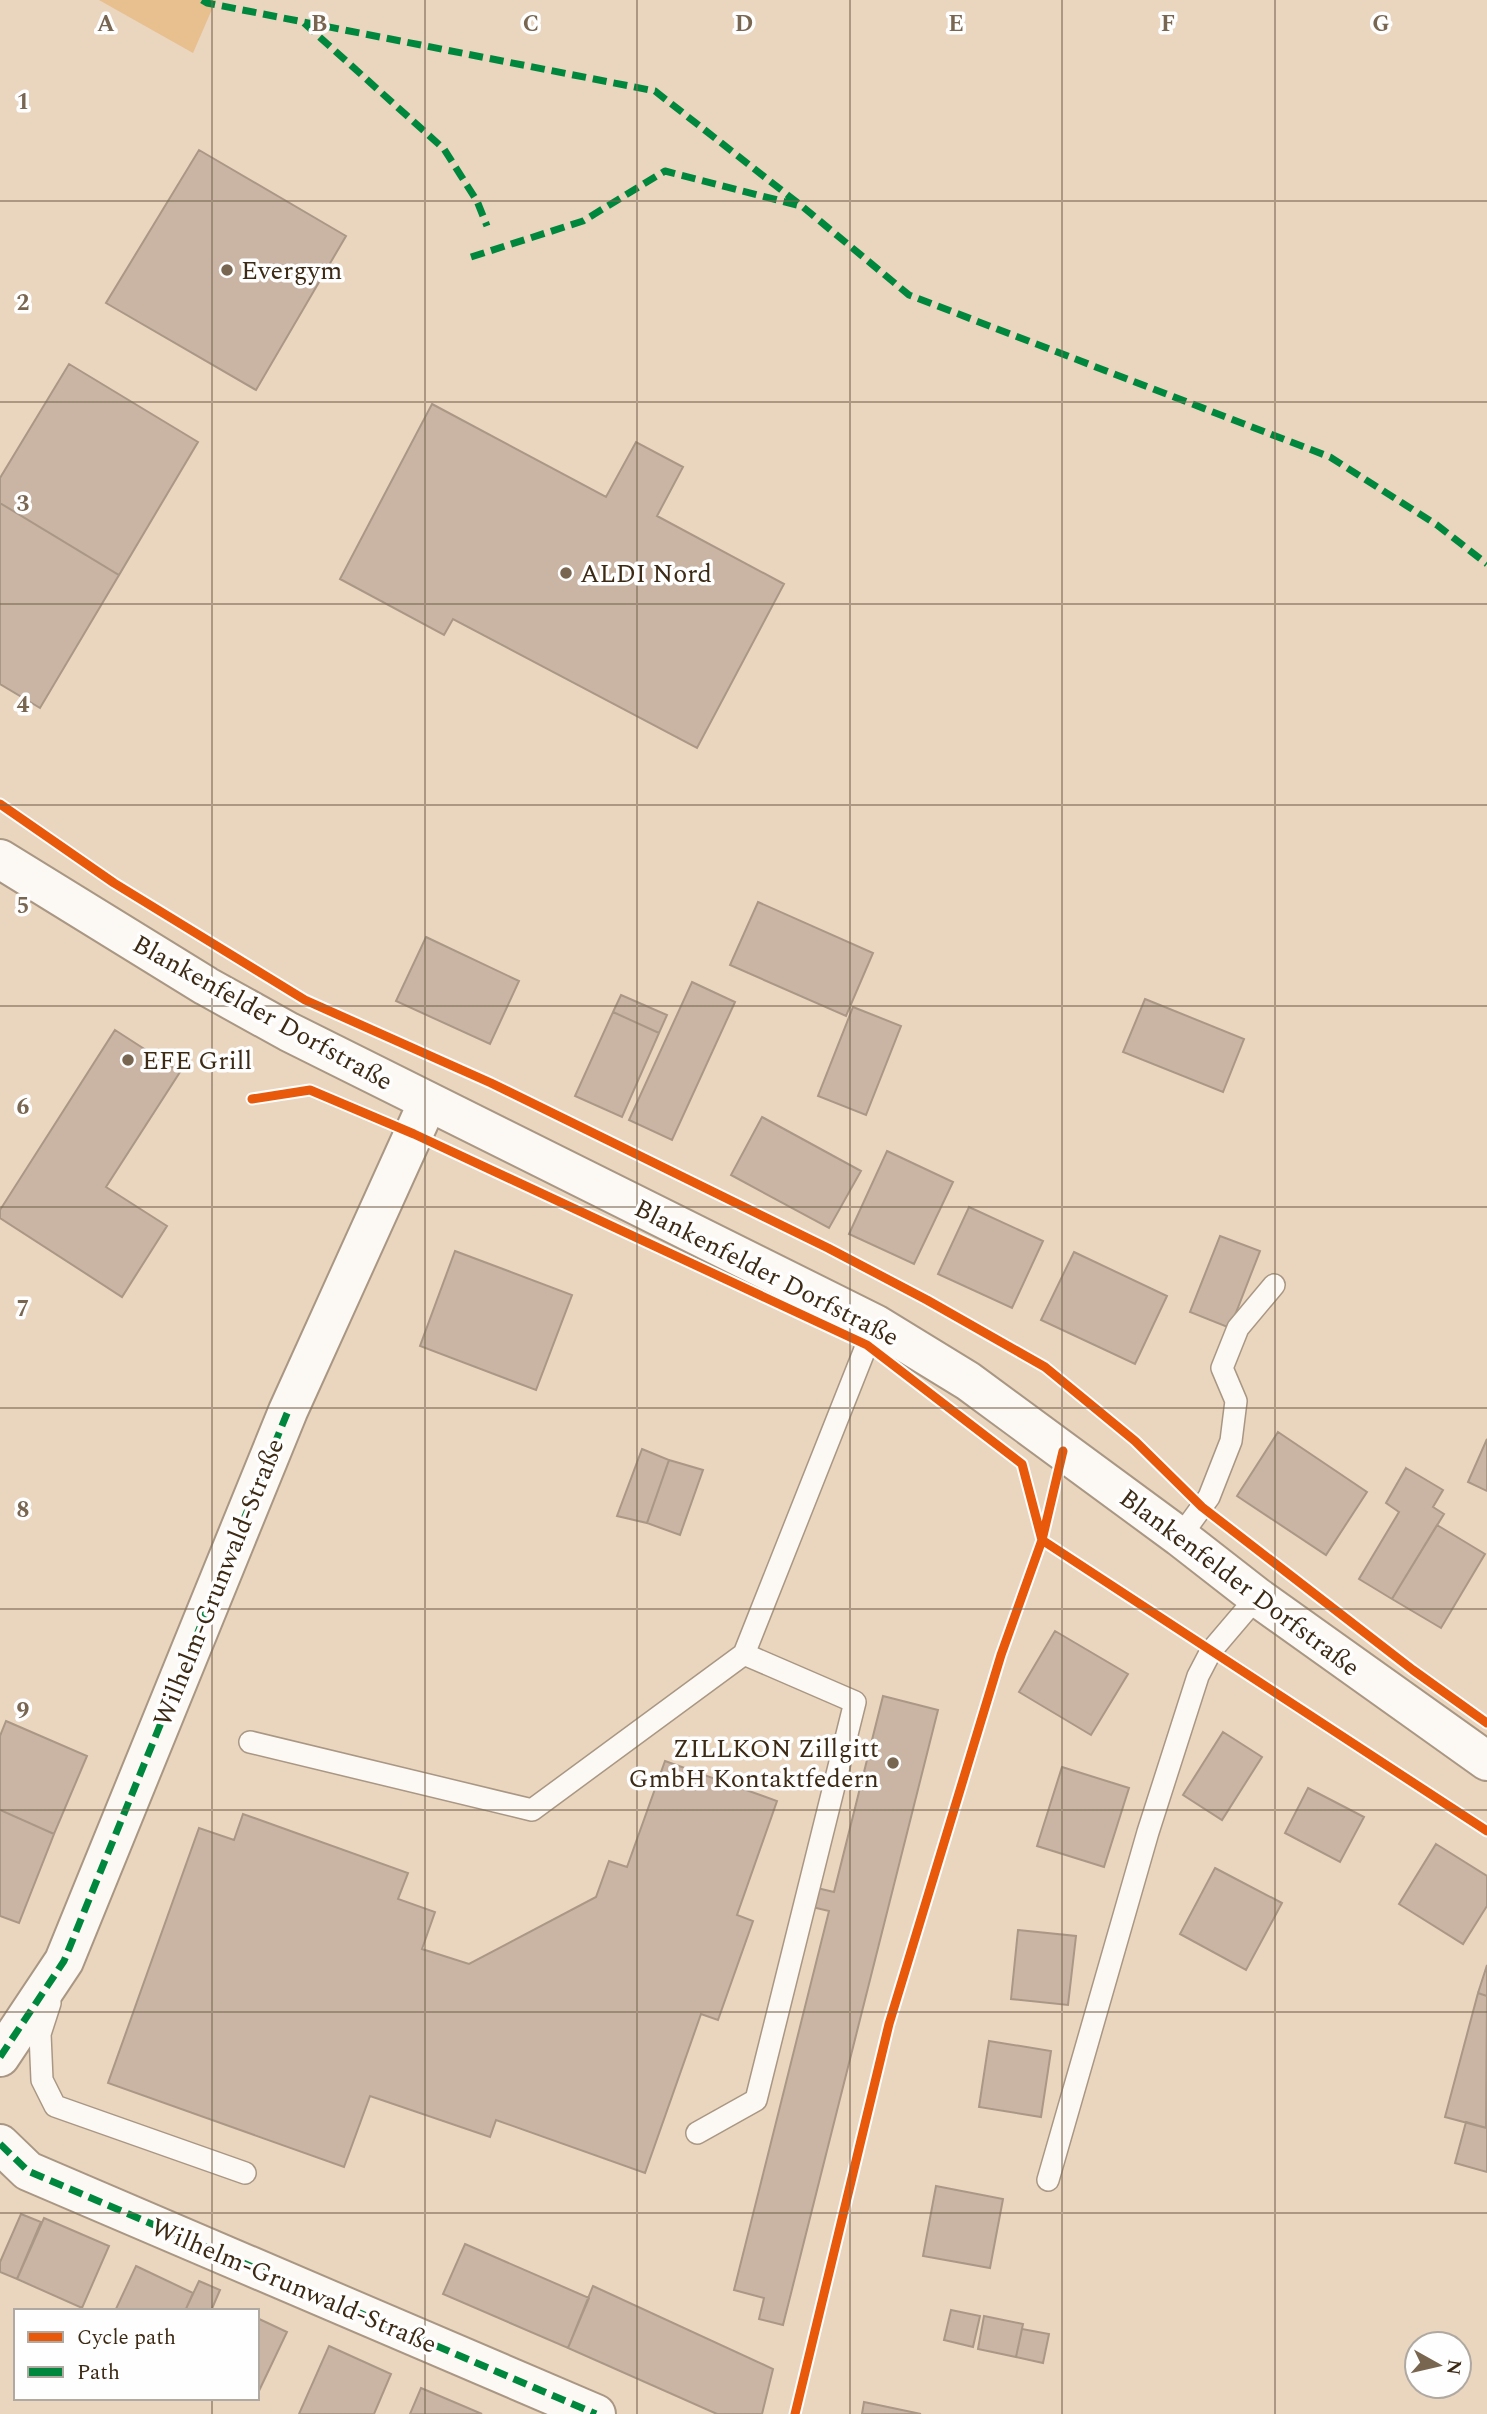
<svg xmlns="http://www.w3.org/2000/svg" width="1487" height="2414" viewBox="0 0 1487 2414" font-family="Spectral,serif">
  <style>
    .green { fill: #e8bf8e }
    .building { fill: #cab5a4; stroke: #ab9786; stroke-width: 2 }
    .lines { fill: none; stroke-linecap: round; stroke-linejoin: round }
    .lane-casing { stroke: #a99783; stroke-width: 24 }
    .street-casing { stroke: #a99783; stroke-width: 42 }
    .secondary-casing { stroke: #a99783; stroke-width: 42 }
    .lane { stroke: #fcf9f5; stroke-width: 21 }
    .street { stroke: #fcf9f5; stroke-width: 38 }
    .secondary { stroke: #fcf9f5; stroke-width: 38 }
    .quiet { stroke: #00873e; stroke-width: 7; stroke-dasharray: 14 7; stroke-linecap: butt }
    .cycleway-casing { stroke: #fefefe; stroke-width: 13 }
    .cycleway { stroke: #e8590c; stroke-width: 9 }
    .grid { fill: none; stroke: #796650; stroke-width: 2; stroke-opacity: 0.55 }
    .poi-dot { fill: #796650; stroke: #fefefe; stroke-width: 2.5 }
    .labels { text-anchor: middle; stroke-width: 7; stroke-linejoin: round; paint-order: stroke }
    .poi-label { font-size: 26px; fill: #3c2a15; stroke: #fefefe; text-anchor: start }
    .street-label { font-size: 26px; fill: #3c2a15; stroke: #fefefe }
    .grid-label { font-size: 23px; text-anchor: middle; font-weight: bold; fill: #796650; stroke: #fefefe; stroke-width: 7; stroke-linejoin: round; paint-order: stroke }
  </style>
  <rect width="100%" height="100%" fill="#ead5be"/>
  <path class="green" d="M99 0H216L193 53Z"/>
  <path class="building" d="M199 150 346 236 256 390 106 303Z
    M69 364 198 442 119 575 0 503V478Z
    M432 404 606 497 636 442 683 467 657 516 784 584 697 748 453 619 444 635 340 579Z
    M0 503 119 575 40 708 0 684Z
    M758 902 873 953 846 1016 730 965Z
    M426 937 519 981 490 1044 396 1001Z
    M692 982 735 1002 672 1140 629 1120Z
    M621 995 667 1015 659 1033 613 1012Z
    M1145 999 1244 1039 1223 1092 1123 1052Z
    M853 1007 901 1026 866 1115 818 1096Z
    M613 1012 659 1033 622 1117 575 1096Z
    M115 1030 180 1072 106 1187 167 1226 122 1297 0 1218V1210Z
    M762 1117 861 1171 829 1228 731 1175Z
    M887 1151 953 1182 914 1264 849 1234Z
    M969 1207 1043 1241 1012 1308 938 1274Z
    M1220 1236 1260 1251 1230 1328 1190 1312Z
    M455 1251 572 1295 536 1390 420 1346Z
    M1074 1252 1167 1296 1135 1364 1041 1320Z
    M1278 1432 1367 1492 1326 1555 1237 1496Z
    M1487 1439V1491L1468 1482Z
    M642 1449 669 1460 647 1523 617 1516Z
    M669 1460 703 1470 680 1535 647 1523Z
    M1406 1468 1443 1490 1433 1507 1444 1514 1392 1599 1359 1579 1399 1512 1386 1503Z
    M1437 1525 1485 1554 1441 1628 1392 1599Z
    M1055 1631 1128 1674 1091 1735 1019 1692Z
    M883 1696 938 1710 783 2325 759 2319 764 2298 734 2290 829 1911 812 1907 817 1888 834 1892Z
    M6 1721 87 1756 54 1834 0 1810V1736Z
    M1223 1732 1262 1757 1222 1820 1183 1795Z
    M665 1761 777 1801 737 1915 753 1921 718 2020 701 2014 645 2173 496 2120 490 2137 370 2096 344 2167 108 2083 199 1828 234 1840 243 1814 408 1873 398 1899 435 1912 422 1949 469 1964 596 1897 609 1861 627 1867Z
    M1062 1767 1129 1788 1104 1867 1037 1846Z
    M1308 1788 1364 1817 1340 1862 1285 1833Z
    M0 1810 54 1834 19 1923 0 1916Z
    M1436 1844 1487 1876V1906L1463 1944 1399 1904Z
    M1215 1868 1282 1903 1246 1970 1180 1934Z
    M1018 1930 1076 1936 1068 2005 1011 1999Z
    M1487 1965V1996L1478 1993Z
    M1478 1993 1487 1996 1486 2128 1445 2117Z
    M989 2041 1051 2051 1041 2117 979 2107Z
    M1466 2122 1487 2128V2172L1455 2163Z
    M936 2186 1003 2199 990 2268 923 2256Z
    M21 2214 41 2222 17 2279 0 2272V2262Z
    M44 2218 109 2246 82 2308 17 2279Z
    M465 2244 589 2298 568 2348 443 2294Z
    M136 2266 193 2293 185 2311H115Z
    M199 2281 220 2290 211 2311H185Z
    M593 2286 773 2369 762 2414H717L568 2348Z
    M951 2310 980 2316 973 2347 944 2340Z
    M984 2316 1023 2324 1016 2357 978 2349Z
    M257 2318 287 2332 257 2395Z
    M1022 2329 1049 2334 1043 2363 1016 2357Z
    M329 2346 391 2374 374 2414H299Z
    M421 2388 482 2414H410Z
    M864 2402 921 2414H862Z"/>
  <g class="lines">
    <defs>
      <path id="lane" d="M1180 1537 1209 1497 1231 1441 1236 1401 1222 1368 1238 1328 1274 1285
        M250 1742 532 1810 744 1654 875 1324
        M50 2003 40 2034 42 2080 55 2106 245 2173
        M697 2133 756 2100 855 1702 744 1654
        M1048 2180 1148 1832 1198 1676 1211 1651 1257 1597"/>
      <path id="street" d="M0 2057 64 1961 288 1411 428 1102
        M0 2144 28 2171 596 2414"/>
      <path id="secondary" d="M0 859 206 986 289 1032 875 1324 968 1381 1180 1537 1257 1597 1487 1761"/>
    </defs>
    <use href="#lane" class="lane-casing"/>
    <use href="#street" class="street-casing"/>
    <use href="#secondary" class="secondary-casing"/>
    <use href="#lane" class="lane"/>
    <use href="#street" class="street"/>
    <use href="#secondary" class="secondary"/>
    <path class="quiet" d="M202 0 207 3 655 91 803 207 909 295 1330 457 1437 525 1487 564
      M304 23 444 149 477 201 487 226
      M471 257 583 221 665 171 797 205
      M0 2057 64 1961 288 1411
      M0 2144 28 2171 596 2414"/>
    <defs>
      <path id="cycleway" d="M0 804 114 883 305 1000 491 1083 828 1248 927 1300 1045 1367 1135 1441 1202 1507 1413 1670 1487 1723
        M252 1099 310 1090 414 1134 867 1345 1022 1464 1042 1540 1487 1831
        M795 2414 889 2024 1001 1655 1042 1540 1063 1451"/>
    </defs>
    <use href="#cycleway" class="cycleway-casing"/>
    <use href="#cycleway" class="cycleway"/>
  </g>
  <path class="grid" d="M212 0V2311M425 0V2414M637 0V2414M850 0V2414M1062 0V2414M1275 0V2414M0 201H1487M0 402H1487M0 604H1487M0 805H1487M0 1006H1487M0 1207H1487M0 1408H1487M0 1609H1487M0 1810H1487M0 2012H1487M0 2213H1487M212 2398V2414"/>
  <g class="poi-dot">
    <circle cx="227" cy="270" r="7"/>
    <circle cx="566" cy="573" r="7"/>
    <circle cx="128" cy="1060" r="7"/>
    <circle cx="893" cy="1763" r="7"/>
  </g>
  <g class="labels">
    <g class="poi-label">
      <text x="241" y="279">Evergym</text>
      <text x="580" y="582">ALDI Nord</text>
      <text x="142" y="1069">EFE Grill</text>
      <text x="879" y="1757" text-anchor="end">ZILLKON Zillgitt<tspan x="879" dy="30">GmbH Kontaktfedern</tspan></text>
    </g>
    <g class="street-label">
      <text transform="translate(263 1012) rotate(29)" y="9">Blankenfelder Dorfstraße</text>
      <text transform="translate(767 1272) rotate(27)" y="9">Blankenfelder Dorfstraße</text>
      <text transform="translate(218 1582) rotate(-68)" y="9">Wilhelm-Grunwald-Straße</text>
      <text transform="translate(1240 1582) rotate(37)" y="9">Blankenfelder Dorfstraße</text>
      <text transform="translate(294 2285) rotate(23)" y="9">Wilhelm-Grunwald-Straße</text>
    </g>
  </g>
  <g class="grid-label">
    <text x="106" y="31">A</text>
    <text x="319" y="31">B</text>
    <text x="531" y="31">C</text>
    <text x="744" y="31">D</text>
    <text x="956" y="31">E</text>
    <text x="1168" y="31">F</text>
    <text x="1381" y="31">G</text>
    <text x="23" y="109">1</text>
    <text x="23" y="310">2</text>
    <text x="23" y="511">3</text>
    <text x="23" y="712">4</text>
    <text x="23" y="913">5</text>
    <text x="23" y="1114">6</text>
    <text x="23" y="1316">7</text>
    <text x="23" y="1517">8</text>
    <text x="23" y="1718">9</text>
  </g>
  <rect x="14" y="2309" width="245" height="91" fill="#fefefe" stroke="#b0a9a1" stroke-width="2"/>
  <rect x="28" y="2332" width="35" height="10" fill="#e8590c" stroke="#b0a9a1" stroke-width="2"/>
  <text x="77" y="2344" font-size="21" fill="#3c2a15">Cycle path</text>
  <rect x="28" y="2367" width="35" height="10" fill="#00873e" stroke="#b0a9a1" stroke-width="2"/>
  <text x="77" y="2379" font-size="21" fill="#3c2a15">Path</text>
  <g transform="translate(1438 2365) rotate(98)"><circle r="33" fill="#fefefe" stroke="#b0a9a1" stroke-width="2"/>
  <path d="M0-5L12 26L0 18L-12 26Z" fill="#796650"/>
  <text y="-10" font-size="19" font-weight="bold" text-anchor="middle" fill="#3c2a15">N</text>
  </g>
</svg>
